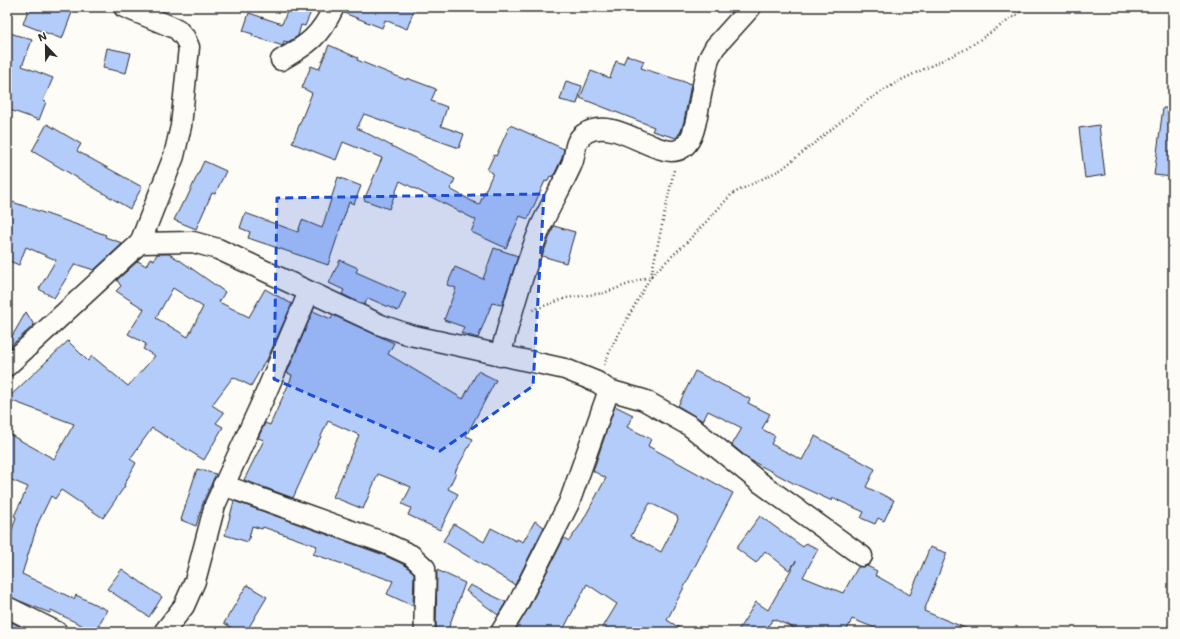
<svg xmlns="http://www.w3.org/2000/svg" width="1180" height="639" viewBox="0 0 1180 639" font-family="Mali,sans-serif">
  <style>
    .building { fill: #b4ccfa; stroke: #2b2b2b; fill-rule: evenodd }
    .lines { fill: none; stroke-linecap: round; stroke-linejoin: round }
    .minor-casing { stroke: #2b2b2b; stroke-width: 23 }
    .path { stroke: #2b2b2b; stroke-width: 2.5; stroke-dasharray: 1 3; stroke-linecap: butt }
    .minor { stroke: #fdfcf7; stroke-width: 20 }
    .marked { fill: #1d4ed8; fill-opacity: 0.2; stroke: #1d4ed8; stroke-width: 3; stroke-dasharray: 8 5; stroke-linejoin: round }
  </style>
  <rect width="100%" height="100%" fill="#fdfcf7"/>
  <filter id="ink" filterUnits="userSpaceOnUse"><feTurbulence type="fractalNoise" baseFrequency=".025" numOctaves="2"/><feDisplacementMap in="SourceGraphic" scale="8" xChannelSelector="R" yChannelSelector="G"/><feConvolveMatrix kernelMatrix="1 2 1 2 8 2 1 2 1" color-interpolation-filters="sRGB"/></filter>
  <g filter="url(#ink)">
    <path class="building" d="M29 7H74L62 39 23 24Z
      M289 7H313L305 26 301 25 298 36 288 42 284 41 283 46 252 36 253 34 243 31 249 13 282 24Z
      M345 7H415L407 29 385 20 382 28 344 13Z
      M7 32 32 40 22 66 53 78 43 101 46 102 39 120 7 109Z
      M329 45 358 58 357 60 406 80 407 78 436 89 431 101 447 107 441 126 464 134 459 148 364 114 357 128 455 179 450 189 479 205 493 173 487 170 494 155 496 156 510 125 564 149 562 158 553 177 550 176 547 182 545 181 528 219 520 216 506 248 471 232 476 220 400 181 389 209 364 200 382 158 343 142 336 160 292 143 312 93 302 88 311 66 319 69Z
      M107 48 131 53 126 73 103 68Z
      M627 55 644 61 641 68 691 84 684 121 681 131 676 138 652 131 654 127 580 98 591 71 610 78 616 61 623 64Z
      M566 81 582 86 577 104 560 100Z
      M1163 108H1173V177L1154 175Z
      M47 124 81 144 77 151 142 187 130 209 32 151Z
      M1099 125 1105 175 1085 178 1079 128Z
      M204 161 226 171 215 194 212 193 196 229 174 220 183 202H185Z
      M338 177 361 186 354 204 349 202 328 265 248 238 250 232 240 228 245 213 298 232 302 220 322 228Z
      M7 200 106 235 105 237 122 243 121 245 94 270 75 264 54 298 39 289 56 260 26 247 19 265 7 260Z
      M554 226 575 232 566 263 542 256Z
      M494 248 518 256 502 305 492 303 478 338 461 333 464 327 444 320 456 288 447 285 455 267 483 279Z
      M157 254H169L181 261 225 292 219 302 249 317 265 289 292 304 266 362 265 361 251 386 233 377 212 405 224 413 216 423 223 427 204 460 152 428 130 459 136 463 124 485 125 486 103 518 61 490 55 499 51 496 38 523 22 574 74 599 76 595 107 610 95 632 51 610 50 613 7 596V547L16 517 14 516 28 487 7 478V433L54 459 74 424 7 399 68 341 88 361 92 356 128 386 155 356 143 349 146 344 128 334 144 309 116 291 121 286 117 280 138 261 146 266 150 258 154 260ZM173 288 203 307 188 337 156 318Z
      M340 260 358 268 356 272 406 294 398 311 368 298 364 305 342 294 344 290 329 283Z
      M313 311 331 319 333 315 394 343 388 354 463 399 478 371 496 380 466 436 473 439 455 472 456 473 448 489 458 494 440 530 408 515 411 508 402 504 411 487 378 474 363 509 333 497 359 435 328 421 293 498 244 480 264 440 258 438 265 423 270 425 291 379 292 375 287 373Z
      M26 312 34 325 7 349V345Z
      M695 371 750 399 748 403 770 414 762 429 775 436 771 444 802 460 815 436 875 469 866 487 894 500 884 521 878 518 875 524 861 518 864 512 833 498 832 501 793 483 750 460 732 445 742 428 708 411 703 421 678 406Z
      M615 406 633 415 627 427 651 439 648 446 733 493 667 620 686 632H600L617 604 587 584 562 632H514L528 609 564 538 569 541 581 524 606 478 593 471ZM650 503 677 516 678 519 661 552 631 536Z
      M197 469 216 474 204 500 196 526 181 520Z
      M234 501 381 554 405 565 414 573 413 606 387 594 393 581 313 554 317 546 263 527 262 529 252 526 248 542 225 535Z
      M760 516 803 547 806 543 818 549 803 577 843 593 858 567 867 566 877 571 875 575 910 595 930 547 947 553 924 611 975 632H885L852 619 846 632H804L773 619 764 632H737L756 602 768 610 796 561 789 570 765 551 756 563 736 548Z
      M535 521 544 527 515 585 443 541 454 524 484 542 491 528 516 541 517 539 523 542Z
      M122 569 162 597 149 617 107 589Z
      M437 570 465 583 447 632H436Z
      M247 585 267 597 246 632H238L224 623Z
      M470 585 506 602 498 615 466 591Z
      M7 620 23 628 21 632H7Z"/>
    <g class="lines">
      <defs>
        <path id="minor" d="M124 7 177 29 185 38 189 47 181 126 174 156 140 243
          M281 60C309 44 320 36 334 7
          M500 356C512 312 524 268 541 226 550 206 562 186 571 166 577 154 572 143 584 134 620 110 671 179 691 137 695 129 696 120 698 111 701 93 705 75 709 58L715 47 751 7
          M7 366 140 243 193 242 218 249 381 325 410 335 565 369 597 382 609 390 644 400 690 426 762 484 862 556
          M223 485 385 543 411 555 425 568C427 589 423 610 425 632
          M7 607 57 632
          M164 632 184 606 195 581 215 505 262 402 309 292
          M501 632 518 604 569 503 609 390"/>
      </defs>
      <use href="#minor" class="minor-casing"/>
      <path class="path" d="M533 310 566 298 604 293 651 276 688 241 732 194 782 169 868 100 899 81 966 49 1018 14 1024 7
        M604 365 612 346 651 276 674 170"/>
      <use href="#minor" class="minor"/>
    </g>
  </g>
  <path class="marked" d="M544 194 533 386 440 451 274 379 277 198Z"/>
  <rect width="1180" height="639" fill="none" stroke="#fdfcf7" stroke-width="24"/>
  <rect x="12" y="12" width="1156" height="615" fill="none" stroke="#2b2b2b" stroke-width="1.5" filter="url(#ink)"/>
  <g transform="translate(46 46) rotate(338)" stroke="#fdfcf7" stroke-width="3" paint-order="stroke">
  <path d="M0-3L7 15L0 10L-7 15Z" fill="#2b2b2b"/>
  <text y="-6" font-size="11" font-weight="bold" text-anchor="middle" fill="#2b2b2b">N</text>
  </g>
</svg>
